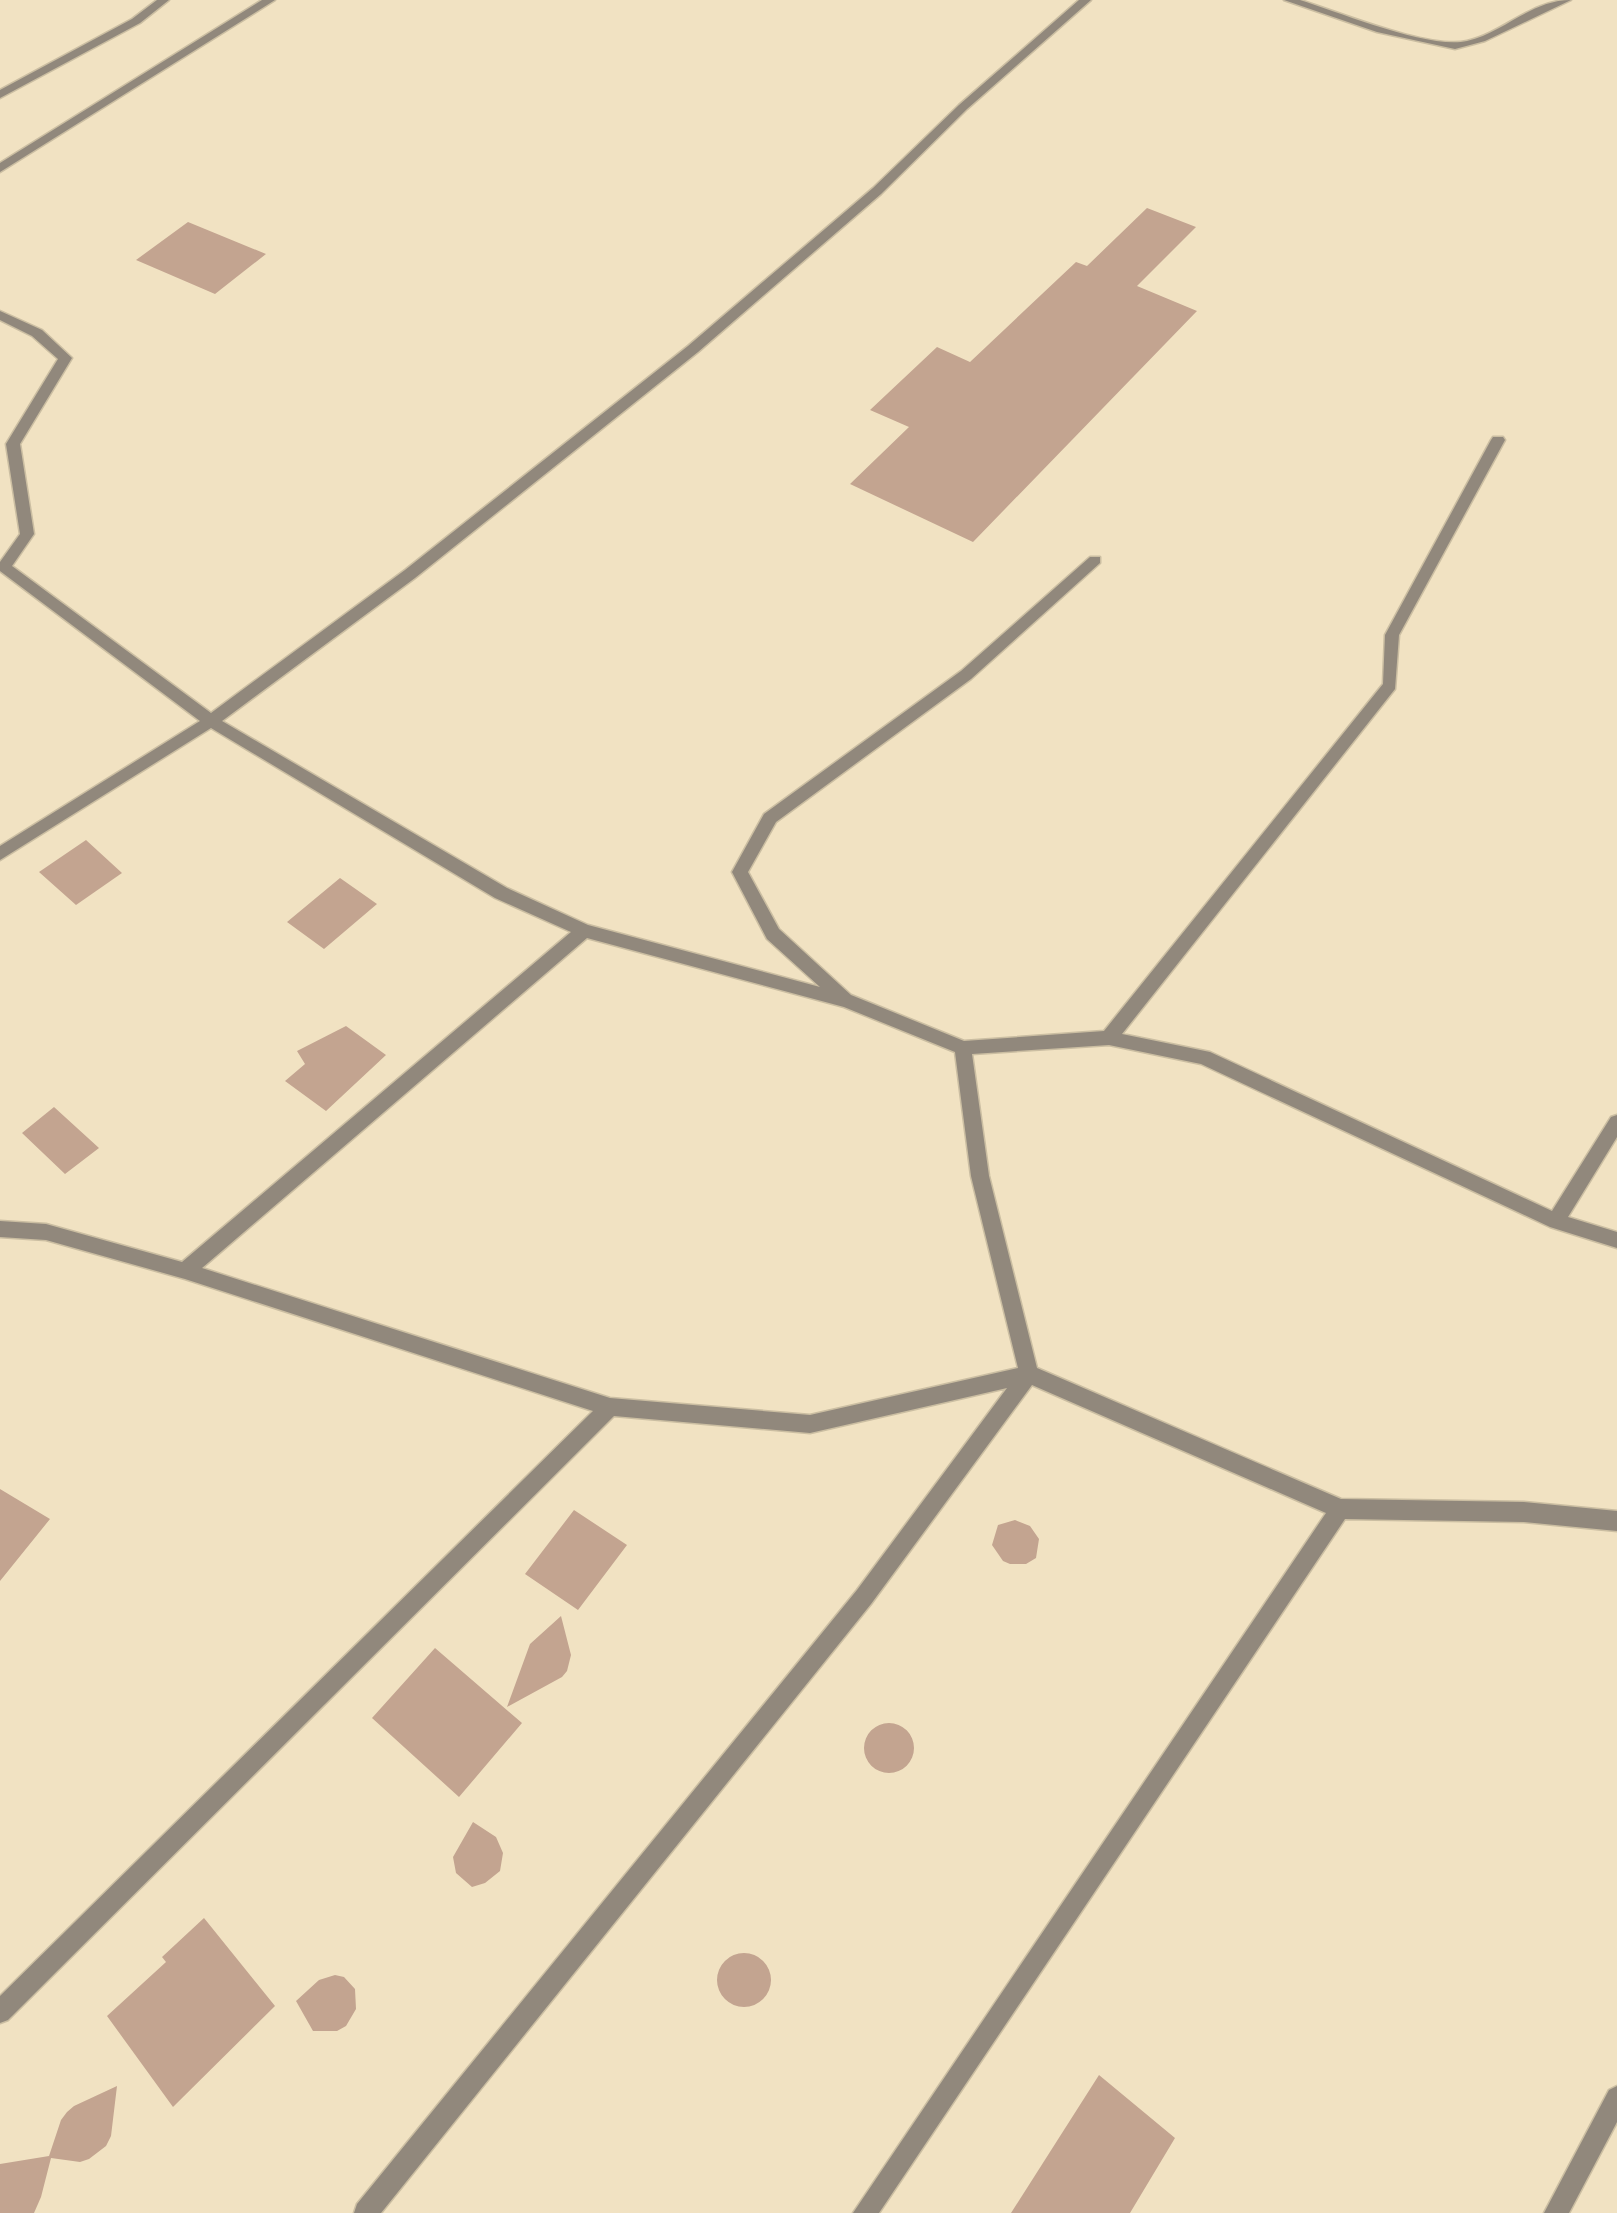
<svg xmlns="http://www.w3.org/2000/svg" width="1617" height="2213" viewBox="0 0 1617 2213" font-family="Lato,sans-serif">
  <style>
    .building { fill: #c3a490 }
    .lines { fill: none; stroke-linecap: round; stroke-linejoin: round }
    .minor-casing { stroke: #cbbea2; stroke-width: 3 }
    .minor { fill: #91887c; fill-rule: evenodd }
  </style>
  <rect width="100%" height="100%" fill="#f1e2c2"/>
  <path class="building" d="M1147 208 1196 227 1137 286 1197 311 973 542 850 484 909 427 870 410 937 347 970 362 1076 262 1087 266Z
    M188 222 266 254 215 294 136 260Z
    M86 840 122 873 76 905 39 872Z
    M340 878 377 904 324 949 287 922Z
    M346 1026 386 1055 326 1111 285 1081 305 1064 297 1051Z
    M54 1107 99 1148 65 1174 22 1133Z
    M0 1489 50 1519 0 1581Z
    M574 1510 627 1545 578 1610 525 1574Z
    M1015 1520 1030 1526 1039 1539 1036 1558 1026 1564H1010L1003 1561 992 1545 998 1525Z
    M561 1616 571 1655 567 1671 562 1677 507 1707 530 1644Z
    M435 1648 522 1723 459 1797 372 1718Z
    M864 1748a25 25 0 1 1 50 0a25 25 0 1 1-50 0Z
    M473 1822 496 1837 503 1853 500 1871 485 1883 472 1887 456 1873 453 1857Z
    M204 1918 275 2006 173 2107 107 2016 166 1962 162 1957Z
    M717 1980a27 27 0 1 1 54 0a27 27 0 1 1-54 0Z
    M335 1975 344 1977 355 1989 356 2009 346 2026 337 2031H313L296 2001 319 1980Z
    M1099 2075 1175 2138 1130 2213H1011Z
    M117 2086 111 2136 106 2146 89 2159 80 2162 51 2158 41 2197 34 2213H0V2164L49 2156 61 2120 67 2112 74 2106Z"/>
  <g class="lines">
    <defs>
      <path id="minor" d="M157 0H169L140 23 0 98V90L132 19Z
        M262 0H275L0 172V163Z
        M1079 0H1091L967 109 881 194 698 352 415 578 222 721 507 888 588 925 820 987 767 939 732 872 764 814 961 671 1090 557H1100V563L971 679 776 822 748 872 779 929 851 995 964 1041 1104 1031 1383 684 1385 635 1491 440 1493 437H1503L1505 440 1399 635 1395 689 1122 1034 1210 1052 1552 1211 1611 1117 1617 1115V1137L1568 1217 1617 1232V1248L1550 1227 1201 1064 1109 1045 972 1054 989 1176 1037 1368 1341 1499 1524 1502 1617 1511V1531L1524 1522 1345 1519 879 2213H853L1326 1513 1032 1385 871 1604 381 2213H354L357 2204 857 1590 1007 1388 810 1433 614 1416 8 2020 0 2023V1996L593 1411 185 1279 46 1240 0 1237V1221L46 1224 182 1262 571 932 495 898 211 728 0 860V846L200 721 0 571V562L20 534 6 444 58 359 32 336 0 320V311L42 330 72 358 20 444 34 534 12 566 211 713 405 570 688 346 873 188 959 105ZM587 938 844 1007 955 1052 971 1176 1018 1368 810 1415 610 1398 202 1268Z
        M1284 0H1300C1339 12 1430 50 1467 41 1505 32 1531 0 1571 0L1485 41 1455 49 1377 32Z
        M1617 2086V2122L1569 2213H1544L1609 2090Z"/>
    </defs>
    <use href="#minor" class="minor-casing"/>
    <use href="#minor" class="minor"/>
  </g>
</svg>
